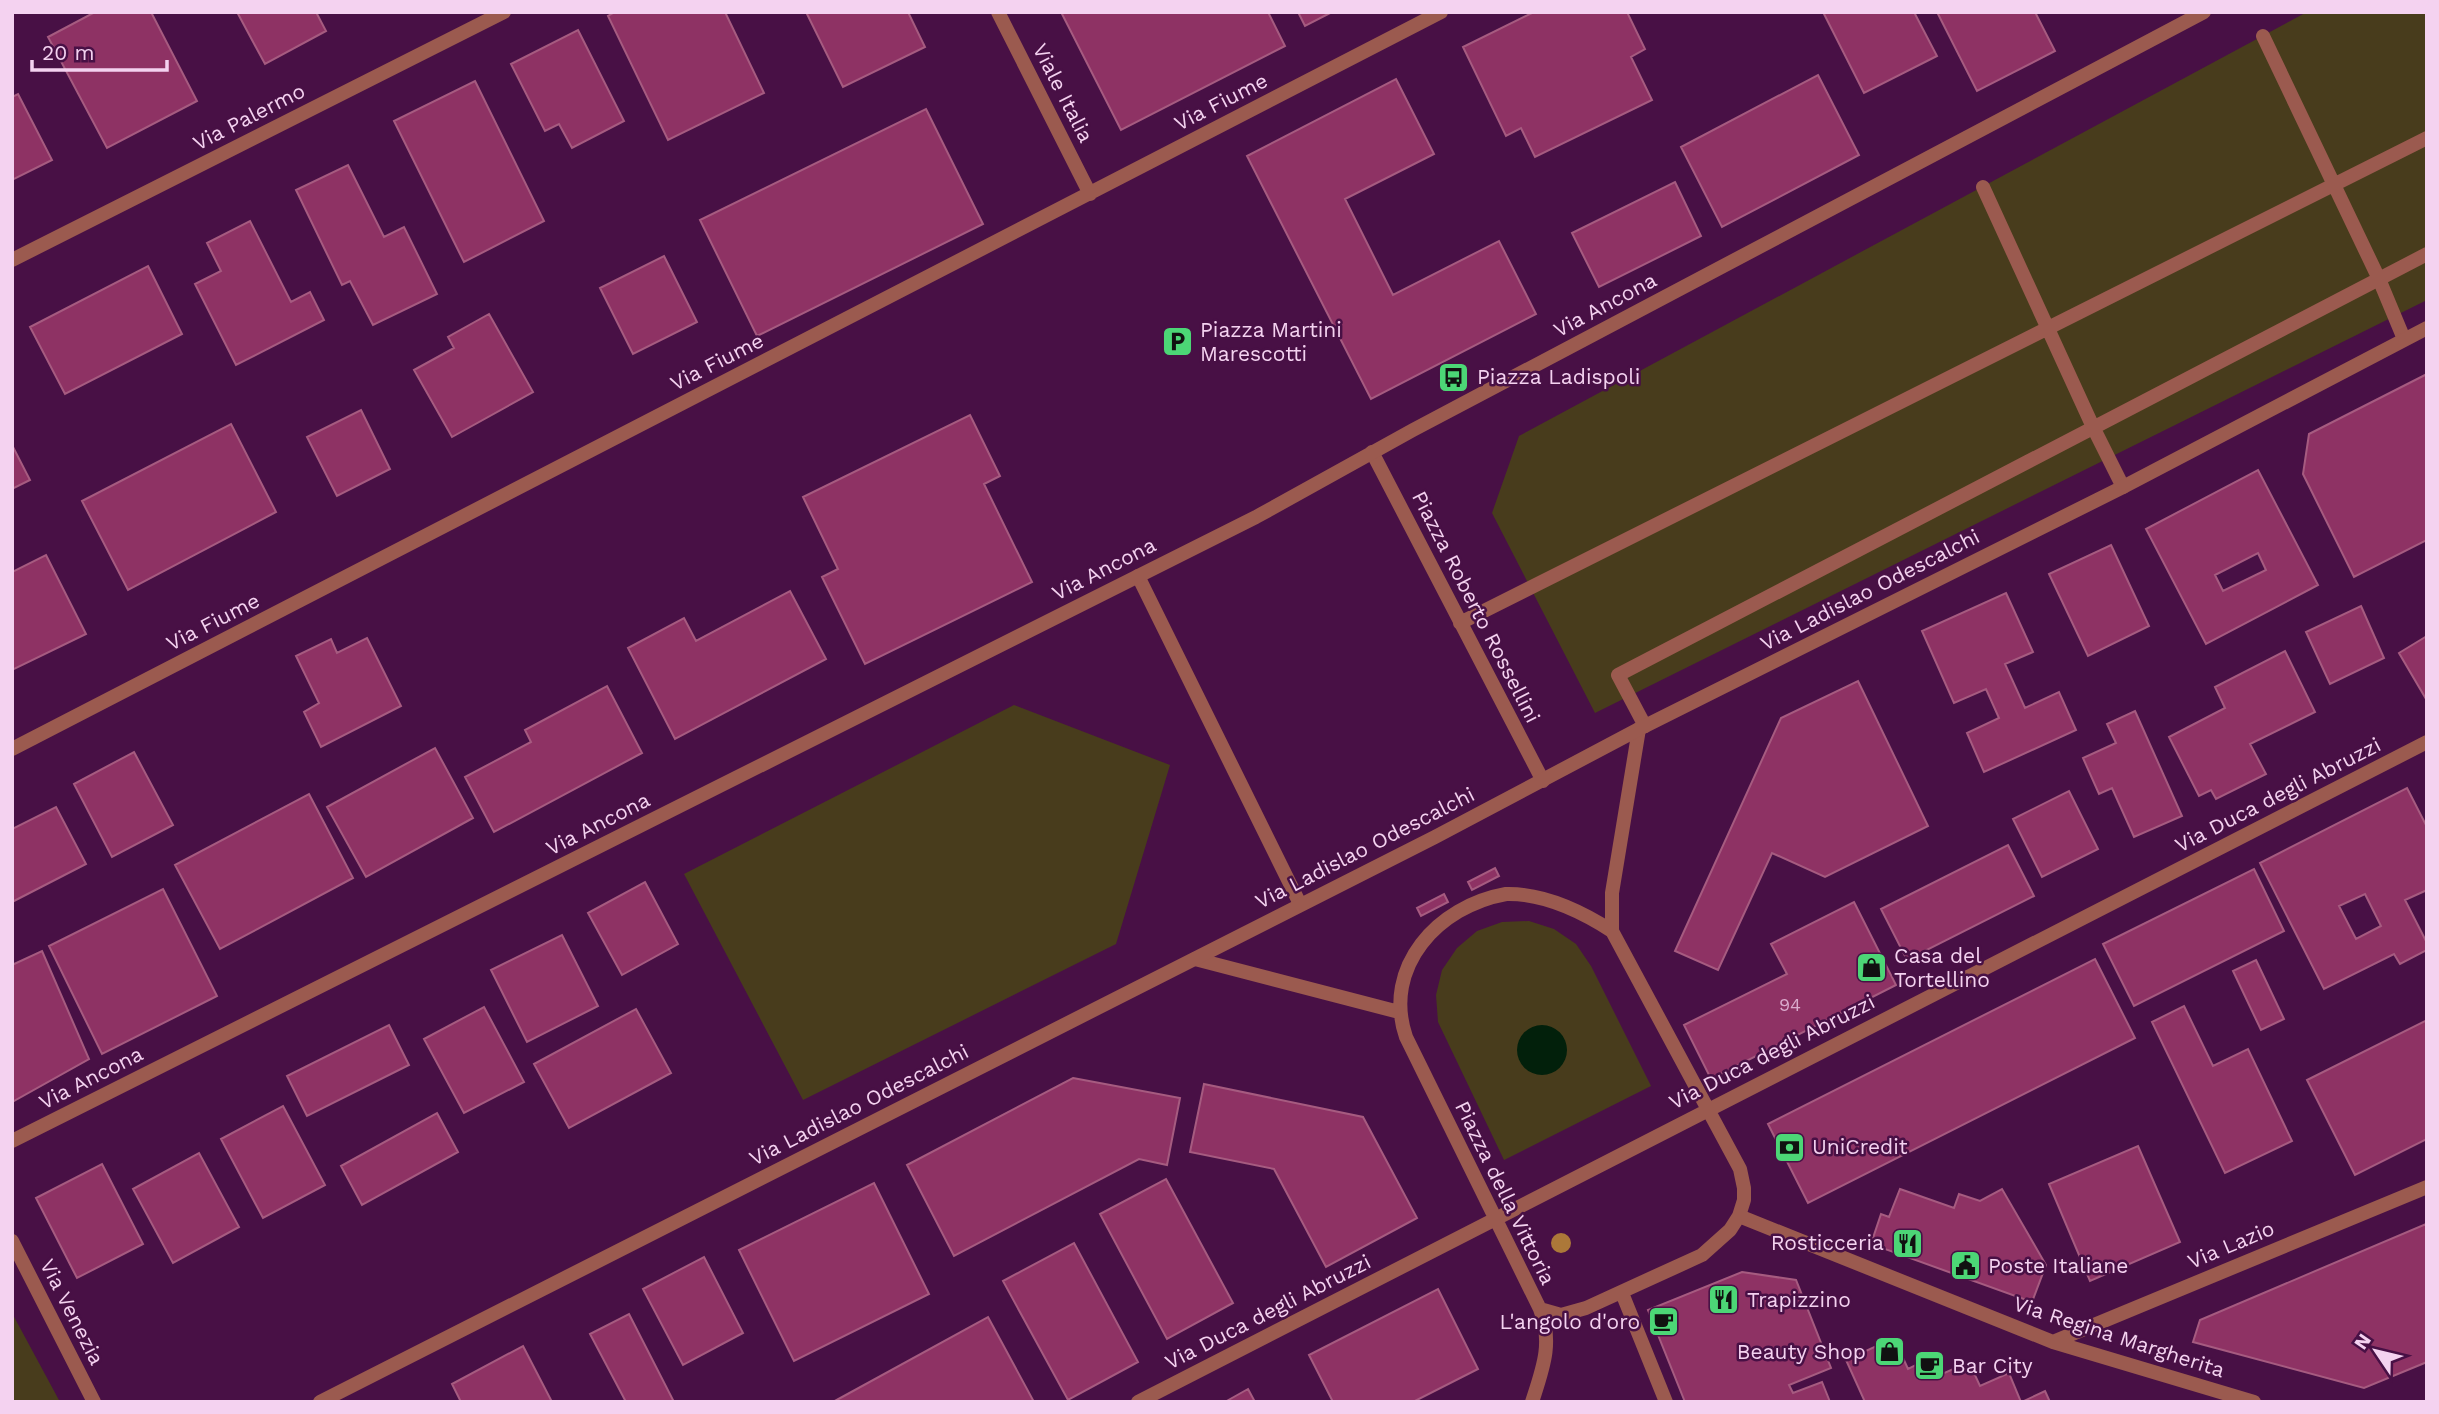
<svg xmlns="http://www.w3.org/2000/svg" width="2439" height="1414" viewBox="0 0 2439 1414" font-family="'Work Sans',sans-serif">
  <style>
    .green { fill: #483c1c }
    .water { fill: #02200b }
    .building { fill: #8e3264; stroke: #a65b80; stroke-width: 2; fill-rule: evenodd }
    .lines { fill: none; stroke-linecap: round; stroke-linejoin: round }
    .pedestrian { stroke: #9b5a4f; stroke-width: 14 }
    .minor { stroke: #9b5a4f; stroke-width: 14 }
    .tertiary { stroke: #9b5a4f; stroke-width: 14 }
    .tree { fill: #ac7839 }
    .labels { text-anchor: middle; stroke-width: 5; stroke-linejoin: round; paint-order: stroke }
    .number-label { font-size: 18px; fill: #daaacd }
    .street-label { font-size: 21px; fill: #f4d2f0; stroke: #481045 }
    .poi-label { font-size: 21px; fill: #f4d2f0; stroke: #481045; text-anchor: start }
  </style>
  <rect width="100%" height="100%" fill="#481045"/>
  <path class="green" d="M2307 12H2427V300L1595 713 1492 513 1519 436Z
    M1014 705 1170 765 1116 944 803 1100 684 874Z
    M1529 921 1554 929 1576 944 1591 966 1651 1086 1504 1160 1438 1022 1436 995 1442 970 1457 948 1477 931 1502 922Z
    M12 1313 60 1402H12Z"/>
  <path class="water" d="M1517 1050a25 25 0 1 1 50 0a25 25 0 1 1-50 0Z"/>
  <path class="building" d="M95 12H151L197 101 107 148 48 37Z
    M237 12H316L326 31 265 64Z
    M615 12H725L764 93 668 140 608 16Z
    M806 12H908L925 47 843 87Z
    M1061 12H1268L1285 46 1121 130Z
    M1298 12H1332L1305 26Z
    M1534 12H1627L1645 49 1631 57 1652 100 1535 157 1521 128 1506 136 1463 47Z
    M1823 12H1914L1937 56 1864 93Z
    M1937 12H2035L2055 51 1977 91Z
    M578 30 624 121 572 148 559 124 545 131 511 64Z
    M1818 75 1859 155 1722 227 1681 147Z
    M1396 79 1434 154 1345 199 1393 295 1499 241 1536 314 1371 399 1247 156Z
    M475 81 544 221 464 262 394 121Z
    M18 94 52 160 12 180V97Z
    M926 109 983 224 757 336 700 220Z
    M348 165 384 237 404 227 437 294 373 325 350 281 342 285 296 190Z
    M1675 182 1701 236 1599 287 1572 233Z
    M250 221 291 302 310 292 324 320 236 365 195 284 221 271 207 243Z
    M664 256 697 322 633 354 600 288Z
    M148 266 182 334 65 394 30 327Z
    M489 314 533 392 452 437 414 370 454 348 448 337Z
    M2427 374V540L2354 577 2303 474 2309 434Z
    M361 410 390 469 337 496 307 437Z
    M970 415 1000 476 984 484 1032 582 865 664 822 577 838 569 803 497Z
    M231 424 276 512 128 590 82 501Z
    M12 445 30 480 12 489Z
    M2258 470 2318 585 2206 644 2146 529ZM2258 553 2266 570 2223 591 2215 575Z
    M2111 545 2149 626 2088 656 2049 574Z
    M46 555 86 634 12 670V572Z
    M790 591 826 659 675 739 628 648 684 618 696 641Z
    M2006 593 2033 652 2005 664 2025 708 2059 692 2076 730 1984 772 1967 733 1999 718 1986 689 1954 703 1922 631Z
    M2361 606 2384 658 2330 684 2306 632Z
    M2427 636V699H2426L2399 653Z
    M367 638 401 706 321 747 304 712 319 703 296 656 331 639 337 653Z
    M2285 651 2315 712 2250 744 2266 774 2216 799 2211 790 2199 796 2169 737 2225 708 2215 687Z
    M1858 681 1928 826 1825 877 1772 853 1718 970 1675 951 1781 718Z
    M607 686 642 753 494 832 465 777 531 742 525 730Z
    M2135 711 2182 816 2134 837 2112 788 2099 794 2083 758 2116 743 2107 724Z
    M435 748 473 818 366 877 327 807Z
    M134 752 173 825 112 857 74 784Z
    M2407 788 2427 827V890L2405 900 2427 943V950L2400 964 2394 954 2324 989 2260 863ZM2365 894 2381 926 2356 939 2339 906Z
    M2069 791 2098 849 2042 877 2013 819Z
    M309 794 353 878 220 949 175 865Z
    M56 807 86 864 12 902V829Z
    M2008 845 2034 896 1907 960 1881 909Z
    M1495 868 1499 876 1472 890 1468 882Z
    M2254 869 2284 931 2134 1006 2103 944Z
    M645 882 678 944 622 975 588 913Z
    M163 889 217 996 102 1054 49 946Z
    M1444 894 1448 902 1421 916 1417 908Z
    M1854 902 1896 985 1711 1079 1684 1025 1787 974 1771 944Z
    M562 935 598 1006 527 1042 491 970Z
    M42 951 89 1059 12 1102V965Z
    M2095 959 2135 1038 1808 1203 1768 1124Z
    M2256 960 2284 1019 2261 1030 2233 971Z
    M2184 1006 2213 1066 2248 1049 2292 1141 2225 1173 2152 1022Z
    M484 1007 524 1082 464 1113 424 1039Z
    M636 1009 671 1073 569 1128 534 1064Z
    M2427 1020V1139L2355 1175 2307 1080Z
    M389 1025 409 1065 307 1116 287 1076Z
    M1073 1078 1180 1098 1167 1165 1139 1159 954 1256 907 1165Z
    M1204 1084 1363 1117 1417 1218 1326 1267 1274 1169 1190 1152Z
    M283 1106 325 1185 263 1218 221 1139Z
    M437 1113 458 1152 362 1205 341 1166Z
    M2138 1146 2180 1242 2090 1281 2049 1184Z
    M199 1153 239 1227 173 1263 133 1189Z
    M102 1164 143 1244 77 1278 36 1198Z
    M1166 1179 1233 1303 1167 1339 1100 1214Z
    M874 1183 929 1294 794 1361 739 1250Z
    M1900 1189 1954 1208 1959 1194 1980 1201 2002 1189 2046 1265 2032 1302 1871 1244 1881 1214 1889 1217Z
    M2426 1224 2427 1362 2364 1388 2193 1342 2200 1320Z
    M1074 1243 1138 1362 1068 1400 1003 1281Z
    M704 1257 743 1333 683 1365 643 1289Z
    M1742 1272 1796 1280 1831 1368 1789 1385 1793 1393 1822 1382 1830 1402H1685L1648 1310Z
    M1438 1289 1478 1369 1413 1402H1333L1309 1355Z
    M629 1314 674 1402H626L590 1334Z
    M988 1317 1034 1402H833Z
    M1894 1338 1908 1369 1932 1357 1940 1375 1969 1362 1980 1386 2009 1373 2021 1402H1865L1846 1360Z
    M523 1346 552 1402H461L452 1384Z
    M1248 1389 1255 1402H1225Z
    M2045 1391 2050 1402H2022Z"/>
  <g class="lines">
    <path class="pedestrian" d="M2263 36 2379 279 2404 339
      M1983 187 2093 427 2123 487
      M1372 452 1543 781
      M1138 576 1300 904
      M1460 623 2427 138
      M1645 726 1618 675 2427 254"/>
    <path class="minor" d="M998 12 1090 194
      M12 260 504 12
      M12 749 1441 12
      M1506 894C1544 893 1581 911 1612 931L1740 1169 1744 1188V1200L1739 1216 1730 1230 1702 1255 1586 1308 1561 1315 1540 1309 1406 1037C1382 967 1438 906 1506 894Z
      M1612 931V893L1639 729
      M1195 959 1399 1012
      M1739 1216 2053 1342 2254 1402
      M12 1241 94 1402
      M1622 1293 1666 1402
      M2053 1342 2427 1187
      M1138 1402 2427 742
      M1532 1402C1543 1368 1553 1343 1540 1309"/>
    <path class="tertiary" d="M12 1141 1256 517 1413 430 2204 12
      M320 1402 1435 837 1639 729 2123 487 2427 328"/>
  </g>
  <circle class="tree" cx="1561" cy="1243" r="10"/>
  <defs>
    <symbol id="parking-square" viewBox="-11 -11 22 22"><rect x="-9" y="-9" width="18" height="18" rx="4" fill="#4cd676" stroke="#481045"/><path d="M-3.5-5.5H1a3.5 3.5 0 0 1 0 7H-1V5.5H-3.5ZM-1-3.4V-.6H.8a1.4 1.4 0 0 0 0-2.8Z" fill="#111"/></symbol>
    <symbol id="bus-square" viewBox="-11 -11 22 22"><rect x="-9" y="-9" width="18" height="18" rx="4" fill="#4cd676" stroke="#481045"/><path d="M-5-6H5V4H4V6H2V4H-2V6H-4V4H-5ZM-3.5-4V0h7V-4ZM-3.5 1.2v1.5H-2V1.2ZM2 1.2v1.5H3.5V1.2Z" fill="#111"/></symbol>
    <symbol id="shop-square" viewBox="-11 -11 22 22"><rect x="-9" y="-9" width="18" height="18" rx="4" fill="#4cd676" stroke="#481045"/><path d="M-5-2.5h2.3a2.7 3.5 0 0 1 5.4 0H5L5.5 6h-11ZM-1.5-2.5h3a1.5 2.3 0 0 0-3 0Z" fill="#111"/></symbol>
    <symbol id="bank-square" viewBox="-11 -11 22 22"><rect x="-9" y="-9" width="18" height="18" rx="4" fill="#4cd676" stroke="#481045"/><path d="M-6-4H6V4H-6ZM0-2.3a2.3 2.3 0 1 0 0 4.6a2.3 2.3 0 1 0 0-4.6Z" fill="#111"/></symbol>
    <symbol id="restaurant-square" viewBox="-11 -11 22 22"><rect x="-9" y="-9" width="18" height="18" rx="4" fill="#4cd676" stroke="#481045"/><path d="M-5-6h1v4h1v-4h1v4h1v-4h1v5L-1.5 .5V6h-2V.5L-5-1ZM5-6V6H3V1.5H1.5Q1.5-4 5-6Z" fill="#111"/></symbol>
    <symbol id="civic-square" viewBox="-11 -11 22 22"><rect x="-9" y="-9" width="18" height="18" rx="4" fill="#4cd676" stroke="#481045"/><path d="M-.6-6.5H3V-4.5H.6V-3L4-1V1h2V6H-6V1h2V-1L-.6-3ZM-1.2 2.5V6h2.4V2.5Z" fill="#111"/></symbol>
    <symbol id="cafe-square" viewBox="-11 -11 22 22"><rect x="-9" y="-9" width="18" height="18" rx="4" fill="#4cd676" stroke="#481045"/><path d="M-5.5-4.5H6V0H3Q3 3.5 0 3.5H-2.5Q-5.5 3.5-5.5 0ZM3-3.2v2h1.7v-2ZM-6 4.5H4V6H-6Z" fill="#111"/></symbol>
  </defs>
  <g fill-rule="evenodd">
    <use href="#parking-square" x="1160" y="324" width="35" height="35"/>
    <use href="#bus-square" x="1436" y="360" width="35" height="35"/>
    <use href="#shop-square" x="1854" y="950" width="35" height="35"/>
    <use href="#bank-square" x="1772" y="1130" width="35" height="35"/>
    <use href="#restaurant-square" x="1890" y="1226" width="35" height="35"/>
    <use href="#civic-square" x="1948" y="1248" width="35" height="35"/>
    <use href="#restaurant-square" x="1706" y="1282" width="35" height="35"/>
    <use href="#cafe-square" x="1646" y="1304" width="35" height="35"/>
    <use href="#shop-square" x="1872" y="1334" width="35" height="35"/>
    <use href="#cafe-square" x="1912" y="1348" width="35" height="35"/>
  </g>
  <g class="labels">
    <g class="number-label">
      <text x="1790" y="1011">94</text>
    </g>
    <g class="street-label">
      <text transform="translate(1063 93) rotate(63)" y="7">Viale Italia</text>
      <text transform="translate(1221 102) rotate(-27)" y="7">Via Fiume</text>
      <text transform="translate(249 117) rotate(-27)" y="7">Via Palermo</text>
      <text transform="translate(1605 305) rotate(-28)" y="7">Via Ancona</text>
      <text transform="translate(717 362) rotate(-27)" y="7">Via Fiume</text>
      <text transform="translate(1104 569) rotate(-27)" y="7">Via Ancona</text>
      <text transform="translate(1870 590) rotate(-27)" y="7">Via Ladislao Odescalchi</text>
      <text transform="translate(1476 607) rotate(63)" y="7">Piazza Roberto Rossellini</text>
      <text transform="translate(213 622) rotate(-27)" y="7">Via Fiume</text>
      <text transform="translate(2278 795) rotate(-27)" y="7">Via Duca degli Abruzzi</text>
      <text transform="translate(598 824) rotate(-27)" y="7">Via Ancona</text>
      <text transform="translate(1365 848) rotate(-27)" y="7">Via Ladislao Odescalchi</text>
      <text transform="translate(1772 1052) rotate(-27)" y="7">Via Duca degli Abruzzi</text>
      <text transform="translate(91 1078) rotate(-27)" y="7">Via Ancona</text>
      <text transform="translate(859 1105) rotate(-27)" y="7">Via Ladislao Odescalchi</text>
      <text transform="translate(1505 1193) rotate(64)" y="7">Piazza della Vittoria</text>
      <text transform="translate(2231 1245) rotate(-23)" y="7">Via Lazio</text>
      <text transform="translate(72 1312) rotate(63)" y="7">Via Venezia</text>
      <text transform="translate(1268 1312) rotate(-27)" y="7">Via Duca degli Abruzzi</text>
      <text transform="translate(2119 1337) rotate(18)" y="7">Via Regina Margherita</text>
    </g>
    <g class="poi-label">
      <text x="1200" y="337">Piazza Martini<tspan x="1200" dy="24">Marescotti</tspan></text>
      <text x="1477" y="384">Piazza Ladispoli</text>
      <text x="1894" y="963">Casa del<tspan x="1894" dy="24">Tortellino</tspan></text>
      <text x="1812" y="1154">UniCredit</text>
      <text x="1884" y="1250" text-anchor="end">Rosticceria</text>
      <text x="1988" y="1273">Poste Italiane</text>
      <text x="1747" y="1307">Trapizzino</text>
      <text x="1640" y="1329" text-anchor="end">L'angolo d'oro</text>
      <text x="1866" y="1359" text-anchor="end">Beauty Shop</text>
      <text x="1952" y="1373">Bar City</text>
    </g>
  </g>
  <rect width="2439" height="1414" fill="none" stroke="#f4d2f0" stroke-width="28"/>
  <g transform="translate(2376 1351) rotate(305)" stroke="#481045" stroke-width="5" paint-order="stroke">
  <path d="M0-5L12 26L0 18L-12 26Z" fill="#f4d2f0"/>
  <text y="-10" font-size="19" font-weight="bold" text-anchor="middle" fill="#f4d2f0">N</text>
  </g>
  <path d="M32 60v10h135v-10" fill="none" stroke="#f4d2f0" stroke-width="3.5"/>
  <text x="42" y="60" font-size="21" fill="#f4d2f0" stroke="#481045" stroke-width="5" paint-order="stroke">20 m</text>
</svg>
